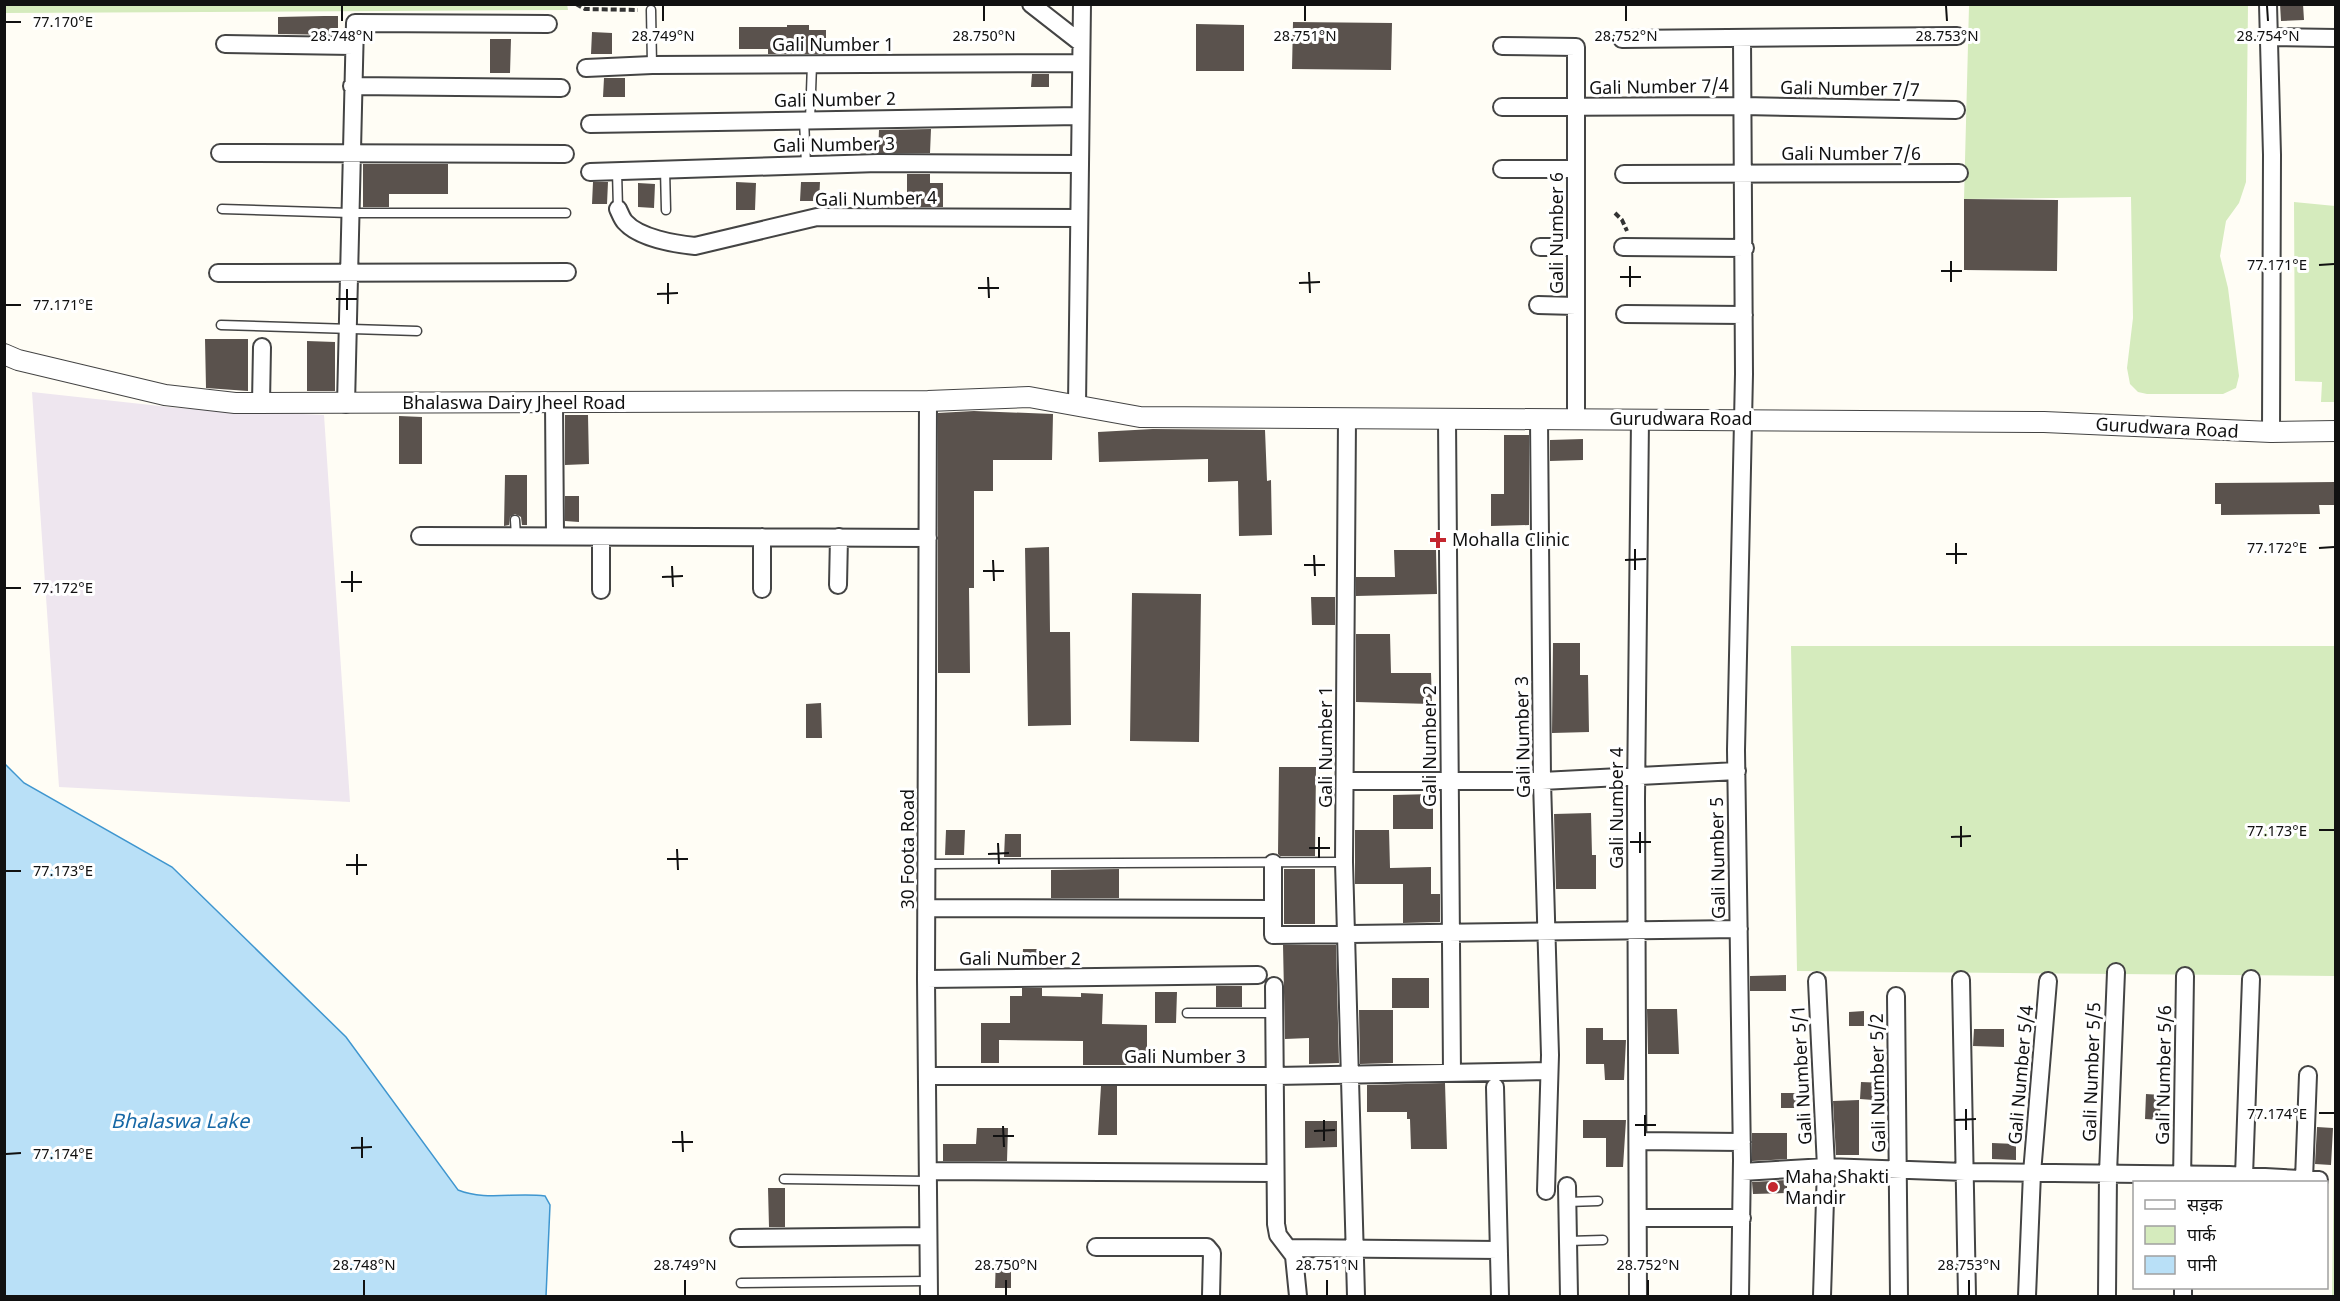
<svg xmlns="http://www.w3.org/2000/svg" width="2340" height="1301" viewBox="0 0 2340 1301" font-family="Georgia,'Noto Sans Devanagari',serif">
  <style>
    .industrial { fill: #eee6ef }
    .green { fill: #d5ebbd }
    .water { fill: #b9e0f7; stroke: #3f96cf; stroke-width: 1.5 }
    .building { fill: #5a524d }
    .lines { fill: none; stroke-linecap: round; stroke-linejoin: round }
    .service-casing { stroke: #444; stroke-width: 11 }
    .minor-casing { stroke: #444; stroke-width: 20 }
    .tertiary-casing { stroke: #444; stroke-width: 22 }
    .path { stroke: #333; stroke-width: 4; stroke-dasharray: 6 3; stroke-linecap: butt }
    .service { stroke: #fff; stroke-width: 8 }
    .minor { stroke: #fff; stroke-width: 16 }
    .tertiary { stroke: #fff; stroke-width: 20 }
    .ticks { fill: none; stroke: #111; stroke-width: 2 }
    .poi-dot { fill: #c4262e; stroke: #fff; stroke-width: 2 }
    .labels { text-anchor: middle; stroke-width: 6; stroke-linejoin: round; paint-order: stroke }
    .street-label { font-size: 18px; fill: #111; stroke: #fff }
    .poi-label { font-size: 18px; fill: #111; stroke: #fff; text-anchor: start }
    .water-label { font-size: 20px; font-style: italic; fill: #1768a6; stroke: #fff }
    .ticks-label { font-size: 15px; text-anchor: middle; fill: #111; stroke: #fff; stroke-width: 6; stroke-linejoin: round; paint-order: stroke }
  </style>
  <rect width="100%" height="100%" fill="#fffdf5"/>
  <path class="industrial" d="M32 392 178 408 324 415 350 802 59 787Z"/>
  <path class="green" d="M567 4 568 10 4 13 5 4Z
    M1899 5H2248L2246 182 2239 203 2226 221 2220 256 2228 288 2239 376 2236 388 2223 394H2147L2138 392 2130 384 2127 368 2133 318 2131 197 1964 199 1969 6Z
    M2294 202 2335 206V402H2321L2322 382 2295 381Z
    M1791 646H2335V976L1797 971Z
    M2335 1091 2336 1296H2332Z"/>
  <path class="water" d="M4 763 24 783 172 867 346 1037 458 1190C485 1201 516 1192 545 1196L550 1205 546 1296H5Z"/>
  <path class="building" d="M2280 4H2303L2304 20 2281 21Z
    M324 16H338V35L278 34V17Z
    M1293 22 1392 23 1391 70 1292 69Z
    M1196 24 1244 25V71H1196Z
    M787 25H809V30H826V54H768V49H739V27H787Z
    M592 32 612 33V54H591Z
    M490 39H511L510 73H490Z
    M1032 74H1049V87H1031Z
    M604 78H625V97H603Z
    M931 129 930 153H878L879 130Z
    M363 164H448V194H389V207H363Z
    M907 174H930V183H943V207H907Z
    M593 182H608L607 204H592Z
    M736 182 756 183 755 210H736Z
    M801 182H820L819 201H800Z
    M638 183 655 184 654 208 638 207Z
    M1964 199 2058 200 2057 271 1964 270Z
    M205 339H248V391L206 388Z
    M307 341 335 342V391H307Z
    M974 411 1053 414 1052 460H993V491H974V588H969L970 673H938V413Z
    M565 415H588L589 464 565 465Z
    M399 416 422 417V464H399Z
    M1153 429 1265 430 1267 481 1271 480 1272 535 1239 536 1238 481 1208 482V459L1099 462 1098 432Z
    M1504 435H1529V525L1491 526V494H1504Z
    M1583 439V460L1550 461V440Z
    M505 475H527V525H522L521 517 515 514 510 517 509 525 504 526Z
    M2336 482V505H2319L2320 514 2221 515V504H2215V483Z
    M565 496H579V522L565 521Z
    M1049 547 1050 632H1070L1071 725 1028 726 1025 548Z
    M1394 550H1436L1437 594 1356 596V577H1395Z
    M1132 593 1201 594 1199 742 1130 741Z
    M1311 597H1335V625H1312Z
    M1356 634H1390L1391 673H1431L1432 704 1356 702Z
    M1553 643H1580V675H1588L1589 732 1552 733Z
    M821 703 822 738H806V704Z
    M1279 767H1316L1315 856H1280L1278 854Z
    M1433 794V829H1393V795Z
    M1591 813 1592 855H1596V889H1556L1554 814Z
    M946 830H965L964 855H945Z
    M1355 830H1389L1390 868 1431 867V894H1440V922L1403 923V884H1355Z
    M1005 834H1021V857H1004Z
    M1119 869V898H1051V870Z
    M1284 869H1315V924H1284Z
    M1283 945H1336L1339 1063 1309 1064V1038L1285 1039Z
    M1023 949H1042V967H1022Z
    M1786 975V991H1750V976Z
    M1392 978H1429V1008H1392Z
    M1216 986H1242V1007H1216Z
    M1022 988H1042V996L1081 997V993L1103 994 1102 1024 1147 1025V1065H1083V1041L999 1040V1063H981V1023H1010V996H1022Z
    M1155 992H1177L1176 1023H1155Z
    M1647 1009H1677L1679 1054H1648Z
    M1359 1010H1393V1063L1360 1064Z
    M1864 1011V1026H1849V1012Z
    M1586 1028H1603V1040H1626L1624 1080H1605L1604 1064H1586Z
    M1974 1029H2004V1047L1973 1046Z
    M1861 1082 1886 1083 1887 1101 1860 1099Z
    M1445 1083 1447 1149H1411L1410 1119H1407V1112H1367V1085Z
    M1101 1086H1117V1135H1098Z
    M1781 1093H1804L1805 1108H1781Z
    M2146 1094 2161 1095 2160 1120 2145 1119Z
    M1859 1100V1155H1836L1833 1101Z
    M1583 1120H1626L1623 1167H1606V1138H1583Z
    M1305 1121H1337V1147L1305 1148Z
    M2317 1127 2333 1128 2331 1165 2315 1164Z
    M977 1128H1008L1007 1161H943V1144H976Z
    M1752 1133H1787V1159L1752 1161Z
    M1992 1143 2016 1144V1160L1992 1159Z
    M1787 1180V1193L1753 1194 1752 1182Z
    M768 1188H785V1227H769Z
    M996 1257H1011V1288H995Z"/>
  <g class="lines">
    <defs>
      <path id="service" d="M651 10 652 65
        M804 120 806 164
        M810 120 812 64
        M665 169 666 210
        M617 171 618 209
        M222 209 350 213H566
        M221 325 417 331
        M515 520 516 536
        M927 864 1344 862
        M1187 1013H1274
        M784 1179 928 1181
        M1567 1202 1598 1201
        M1568 1241 1603 1240
        M741 1283 928 1281"/>
      <path id="minor" d="M1031 4 1081 43
        M2268 4 2272 155 2271 432
        M2267 37 2336 38
        M1622 39 1957 36
        M225 44 353 46
        M1502 46 1576 47V419
        M586 68 652 65 1080 63
        M352 86 561 88
        M1502 107 1743 106 1956 110
        M590 124 1080 116
        M220 153 565 154
        M1502 169H1576
        M590 172 878 163 1080 164
        M1624 174 1959 173
        M618 209C620 213 622 219 625 222 639 238 675 244 695 246L817 217 1079 218
        M1540 247H1576
        M1623 247 1745 248
        M218 273 567 272
        M1538 305 1576 306
        M1625 314 1744 315
        M928 401 926 979 929 1296
        M554 402 555 536
        M261 403 262 347
        M346 404 355 23 548 24
        M1077 405 1082 4
        M1347 418 1344 862 1356 1296
        M1447 419 1452 1073
        M1539 419 1542 781 1550 1055 1546 1191
        M420 536 928 538
        M762 537V589
        M838 585 839 537
        M601 590V537
        M1345 781H1542L1737 771
        M1273 863V935L1739 929
        M928 908 1272 909
        M926 979 1258 975
        M1961 980 1967 1296
        M1817 981 1826 1167 1822 1296
        M1274 986 1276 1224 1278 1235 1294 1256 1298 1296
        M1896 996 1899 1296
        M928 1076H1275L1549 1071
        M1495 1087 1500 1296
        M1638 1141 1742 1142
        M929 1171 1274 1173
        M1742 1172 1826 1167 1965 1172 2229 1175 2319 1180
        M2244 1176 2251 979
        M2304 1179 2308 1075
        M2182 1182 2185 976
        M1567 1186 1569 1296
        M1638 1218H1742
        M739 1238 928 1236
        M1096 1247H1207L1212 1253 1211 1296
        M1288 1248 1499 1250
        M2183 1288V1296
        M1638 1296 1636 799 1640 419
        M1740 1296 1742 1160 1736 750 1744 374 1742 39
        M2027 1296 2032 1173 2048 981
        M2107 1296 2108 1173 2116 972"/>
      <path id="tertiary" d="M4 354 18 360 165 395 235 403 928 401 1029 397 1140 417 2044 422 2271 432 2336 431"/>
    </defs>
    <use href="#service" class="service-casing"/>
    <use href="#minor" class="minor-casing"/>
    <use href="#tertiary" class="tertiary-casing"/>
    <path class="path" d="M576 4 585 9 638 10
      M1615 213 1622 220 1627 231"/>
    <use href="#service" class="service"/>
    <use href="#minor" class="minor"/>
    <use href="#tertiary" class="tertiary"/>
  </g>
  <path class="ticks" d="M342 6V21M663 6V21M984 6V21M1305 6V21M1626 6V21M1946 6 1947 21M2267 6 2268 21M6 22H21M1951 261V282M2319 265 2334 264M1630 266V287M1941 271H1962M1309 272 1310 293M988 277 989 298M1620 277H1641M668 283V304M1299 283 1320 282M978 288H999M347 289V310M657 294 678 293M336 299H357M6 305H21M1956 543V564M2319 548 2334 547M1635 549V570M1946 554H1967M1314 555 1315 576M993 560 994 581M1625 560 1646 559M1304 565H1325M672 566 673 587M352 571V592M983 571H1004M662 577 683 576M341 582H362M6 588H21M1961 826V847M2319 830H2334M1640 832V853M1319 837V858M1951 837 1971 836M1630 842H1651M998 843 999 864M1309 848H1330M677 849 678 870M357 854V875M988 854 1009 853M667 859H688M346 865H367M6 871H21M1966 1109V1130M2319 1113H2334M1645 1115V1136M1324 1120V1141M1955 1120 1976 1119M1635 1125H1656M1003 1126 1004 1147M682 1131 683 1152M1314 1131 1335 1130M993 1136H1014M362 1137V1158M672 1142H693M351 1148 372 1147M6 1154 21 1153M364 1280V1295M685 1280V1295M1006 1280V1295M1327 1280V1295M1648 1280V1295M1969 1280V1295"/>
  <g class="poi-dot">
    <path d="M1435 531h6v6h6v6h-6v6h-6v-6h-6v-6h6z"/>
    <circle cx="1773" cy="1187" r="6"/>
  </g>
  <g class="labels">
    <g class="street-label">
      <text x="833" y="51">Gali Number 1</text>
      <text transform="translate(1659 87) rotate(-1)" y="6">Gali Number 7/4</text>
      <text transform="translate(1850 89) rotate(1)" y="6">Gali Number 7/7</text>
      <text transform="translate(835 100) rotate(-1)" y="6">Gali Number 2</text>
      <text transform="translate(834 145) rotate(-1)" y="6">Gali Number 3</text>
      <text x="1851" y="160">Gali Number 7/6</text>
      <text transform="translate(876 199) rotate(-1)" y="6">Gali Number 4</text>
      <text transform="translate(1557 233) rotate(-90)" y="6">Gali Number 6</text>
      <text x="514" y="409">Bhalaswa Dairy Jheel Road</text>
      <text x="1681" y="425">Gurudwara Road</text>
      <text transform="translate(2167 428) rotate(3)" y="6">Gurudwara Road</text>
      <text transform="translate(1523 737) rotate(-91)" y="6">Gali Number 3</text>
      <text transform="translate(1430 746) rotate(-90)" y="6">Gali Number 2</text>
      <text transform="translate(1326 747) rotate(-90)" y="6">Gali Number 1</text>
      <text transform="translate(1617 808) rotate(-90)" y="6">Gali Number 4</text>
      <text transform="translate(908 849) rotate(-90)" y="6">30 Foota Road</text>
      <text transform="translate(1718 858) rotate(-91)" y="6">Gali Number 5</text>
      <text x="1020" y="965">Gali Number 2</text>
      <text x="1185" y="1063">Gali Number 3</text>
      <text transform="translate(2092 1072) rotate(-88)" y="6">Gali Number 5/5</text>
      <text transform="translate(1802 1075) rotate(-93)" y="6">Gali Number 5/1</text>
      <text transform="translate(2021 1075) rotate(-85)" y="6">Gali Number 5/4</text>
      <text transform="translate(2164 1075) rotate(-89)" y="6">Gali Number 5/6</text>
      <text transform="translate(1878 1083) rotate(-91)" y="6">Gali Number 5/2</text>
    </g>
    <g class="poi-label">
      <text x="1452" y="546">Mohalla Clinic</text>
      <text x="1785" y="1183">Maha Shakti<tspan x="1785" dy="21">Mandir</tspan></text>
    </g>
    <g class="water-label">
      <text x="180" y="1128">Bhalaswa Lake</text>
    </g>
  </g>
  <g class="ticks-label">
    <text x="63" y="27">77.170°E</text>
    <text x="342" y="41">28.748°N</text>
    <text x="663" y="41">28.749°N</text>
    <text x="984" y="41">28.750°N</text>
    <text x="1305" y="41">28.751°N</text>
    <text x="1626" y="41">28.752°N</text>
    <text x="1947" y="41">28.753°N</text>
    <text x="2268" y="41">28.754°N</text>
    <text x="2277" y="270">77.171°E</text>
    <text x="63" y="310">77.171°E</text>
    <text x="2277" y="553">77.172°E</text>
    <text x="63" y="593">77.172°E</text>
    <text x="2277" y="836">77.173°E</text>
    <text x="63" y="876">77.173°E</text>
    <text x="2277" y="1119">77.174°E</text>
    <text x="63" y="1159">77.174°E</text>
    <text x="364" y="1270">28.748°N</text>
    <text x="685" y="1270">28.749°N</text>
    <text x="1006" y="1270">28.750°N</text>
    <text x="1327" y="1270">28.751°N</text>
    <text x="1648" y="1270">28.752°N</text>
    <text x="1969" y="1270">28.753°N</text>
  </g>
  <rect width="2340" height="1301" fill="none" stroke="#111111" stroke-width="12"/>
  <rect x="2133" y="1181" width="195" height="108" fill="#ffffff" stroke="#a0a0a0" stroke-width="1.5"/>
  <rect x="2145" y="1200" width="30" height="9" fill="#ffffff" stroke="#a0a0a0" stroke-width="1.5"/>
  <text x="2187" y="1211" font-size="18" fill="#111111">सड़क</text>
  <rect x="2145" y="1226" width="30" height="18" fill="#d5ebbd" stroke="#a0a0a0" stroke-width="1.5"/>
  <text x="2187" y="1241" font-size="18" fill="#111111">पार्क</text>
  <rect x="2145" y="1256" width="30" height="18" fill="#b9e0f7" stroke="#a0a0a0" stroke-width="1.5"/>
  <text x="2187" y="1271" font-size="18" fill="#111111">पानी</text>
</svg>
